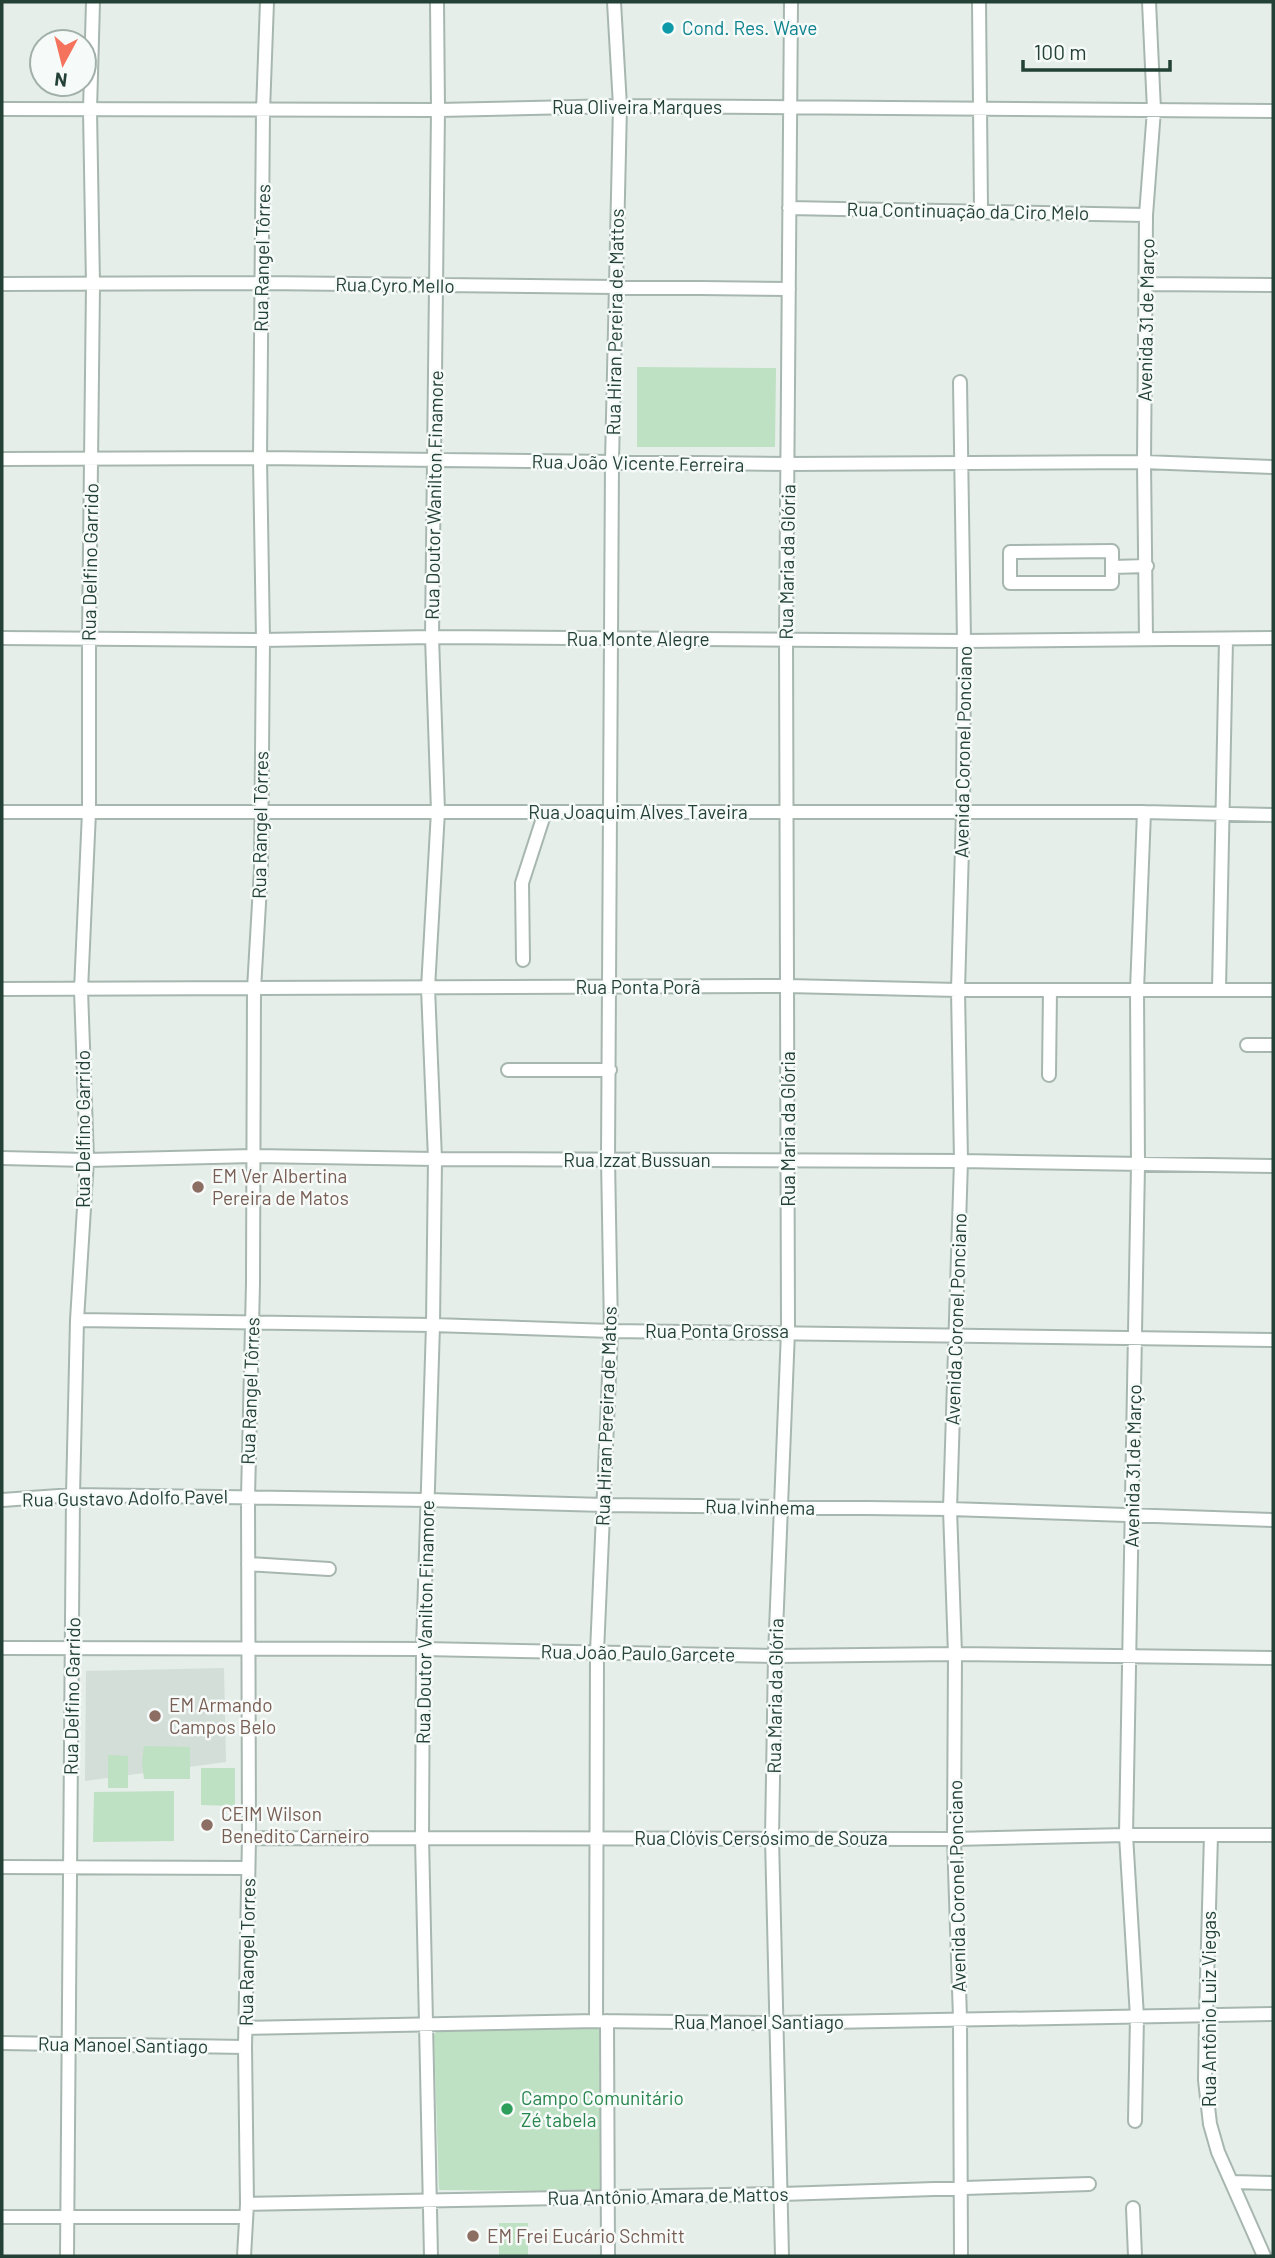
<svg xmlns="http://www.w3.org/2000/svg" width="1275" height="2258" viewBox="0 0 1275 2258" font-family="Barlow,sans-serif">
  <style>
    .built { fill: #d3ded8 }
    .park { fill: #bee0c3 }
    .lines { fill: none; stroke-linecap: round; stroke-linejoin: round }
    .minor-casing { stroke: #a7b7b0; stroke-width: 16 }
    .minor { stroke: #fff; stroke-width: 12 }
    .culture-dot { fill: #0f9aa8; stroke: #f6faf8; stroke-width: 2.5 }
    .education-dot { fill: #8d6e63; stroke: #f6faf8; stroke-width: 2.5 }
    .leisure-dot { fill: #2e9e5b; stroke: #f6faf8; stroke-width: 2.5 }
    .labels { text-anchor: middle; stroke-width: 5; stroke-linejoin: round; paint-order: stroke }
    .culture-label { font-size: 19px; fill: #0d838f; stroke: #f6faf8; text-anchor: start }
    .street-label { font-size: 19px; fill: #234136; stroke: #f6faf8 }
    .education-label { font-size: 19px; fill: #785e54; stroke: #f6faf8; text-anchor: start }
    .leisure-label { font-size: 19px; fill: #27864d; stroke: #f6faf8; text-anchor: start }
  </style>
  <rect width="100%" height="100%" fill="#e5eee9"/>
  <path class="built" d="M224 1668 226 1762 85 1781 86 1671Z"/>
  <path class="park" d="M637 367 776 368 775 447H637Z
    M144 1746 190 1747V1779H144L142 1762Z
    M108 1755 128 1756V1788H108Z
    M201 1768H235V1806L201 1805Z
    M174 1791V1841L93 1842 94 1792Z
    M600 2027 602 2029 601 2189 591 2191 439 2190 434 2035 439 2029Z
    M499 2223H528V2256H499Z"/>
  <g class="lines">
    <defs>
      <path id="minor" d="M979 2 981 210
        M2 109 438 110 620 106 1273 111
        M789 208 1146 215
        M2 284 262 283 789 289
        M1146 284 1273 285
        M960 382 964 641 963 812 958 990 961 1161 950 1509 955 1654 954 1839 960 2018 961 2256
        M2 459 260 458 788 464 1144 462 1273 467
        M1112 551V583H1010V552Z
        M1112 567 1147 566
        M2 638 263 640 432 637 964 641 1273 638
        M1146 639 1144 462 1146 215 1154 110 1149 2
        M2 812H1144L1273 815
        M523 960 522 883 545 812
        M2 989 787 986 958 990H1273
        M1219 990 1226 639
        M1247 1045H1273
        M508 1070H610
        M1049 1075 1050 990
        M2 1158 87 1160 253 1156 435 1159 961 1161 1273 1166
        M77 1320 433 1325 611 1331 1273 1340
        M2 1500 73 1495 428 1500 604 1505 950 1509 1273 1520
        M248 1564 329 1569
        M2 1648 423 1649 775 1656 955 1654 1273 1658
        M1211 1835 1206 2016 1205 2080 1210 2124 1218 2152 1264 2256
        M249 1838 954 1839 1126 1835H1273
        M2 1867 248 1868
        M596 2021 597 1652 611 1331 608 1159 612 462 620 106 614 2
        M607 2021 608 2256
        M246 2028 596 2021 775 2023 1273 2014
        M2 2043 245 2047
        M1135 2121 1137 2017 1126 1835 1138 1165 1137 990 1144 812
        M1232 2182 1273 2183
        M247 2204 782 2194 1089 2184
        M1133 2208 1135 2256
        M2 2217H245
        M67 2256 73 1495 77 1320 87 1160 81 990 89 812V639L93 285 90 110 93 2
        M244 2256 247 2204 245 2047 249 1838 248 1497 253 1283 254 989 261 869 263 640 260 458 263 111 267 2
        M431 2256 422 1837 423 1649 433 1325 435 1159 428 988 438 811 432 637 438 110 437 2
        M782 2256 772 1838 775 1656 788 1331 786 639 791 2"/>
    </defs>
    <use href="#minor" class="minor-casing"/>
    <use href="#minor" class="minor"/>
  </g>
  <circle class="culture-dot" cx="668" cy="28" r="7"/>
  <g class="education-dot">
    <circle cx="198" cy="1187" r="7"/>
    <circle cx="155" cy="1716" r="7"/>
    <circle cx="207" cy="1825" r="7"/>
    <circle cx="473" cy="2236" r="7"/>
  </g>
  <circle class="leisure-dot" cx="507" cy="2109" r="7"/>
  <g class="labels">
    <g class="culture-label">
      <text x="682" y="35">Cond. Res. Wave</text>
    </g>
    <g class="street-label">
      <text x="637" y="114">Rua Oliveira Marques</text>
      <text transform="translate(968 211) rotate(1)" y="7">Rua Continuação da Ciro Melo</text>
      <text transform="translate(262 258) rotate(-89)" y="7">Rua Rangel Tôrres</text>
      <text transform="translate(395 285) rotate(1)" y="7">Rua Cyro Mello</text>
      <text transform="translate(1146 320) rotate(-89)" y="7">Avenida 31 de Março</text>
      <text transform="translate(615 322) rotate(-89)" y="7">Rua Hiran Pereira de Mattos</text>
      <text transform="translate(638 463) rotate(1)" y="7">Rua João Vicente Ferreira</text>
      <text transform="translate(434 495) rotate(-89)" y="7">Rua Doutor Wanilton Finamore</text>
      <text transform="translate(90 562) rotate(-89)" y="7">Rua Delfino Garrido</text>
      <text transform="translate(787 562) rotate(-89)" y="7">Rua Maria da Glória</text>
      <text x="638" y="646">Rua Monte Alegre</text>
      <text transform="translate(963 752) rotate(-89)" y="7">Avenida Coronel Ponciano</text>
      <text x="638" y="819">Rua Joaquim Alves Taveira</text>
      <text transform="translate(260 825) rotate(-89)" y="7">Rua Rangel Tôrres</text>
      <text x="638" y="994">Rua Ponta Porã</text>
      <text transform="translate(83 1129) rotate(-90)" y="7">Rua Delfino Garrido</text>
      <text transform="translate(788 1129) rotate(-90)" y="7">Rua Maria da Glória</text>
      <text x="637" y="1167">Rua Izzat Bussuan</text>
      <text transform="translate(956 1319) rotate(-88)" y="7">Avenida Coronel Ponciano</text>
      <text x="717" y="1338">Rua Ponta Grossa</text>
      <text transform="translate(250 1391) rotate(-88)" y="7">Rua Rangel Tôrres</text>
      <text transform="translate(606 1416) rotate(-88)" y="7">Rua Hiran Pereira de Matos</text>
      <text transform="translate(1133 1466) rotate(-89)" y="7">Avenida 31 de Março</text>
      <text transform="translate(125 1498) rotate(-1)" y="7">Rua Gustavo Adolfo Pavel</text>
      <text transform="translate(760 1507) rotate(1)" y="7">Rua Ivinhema</text>
      <text transform="translate(425 1622) rotate(-89)" y="7">Rua Doutor Vanilton Finamore</text>
      <text transform="translate(638 1653) rotate(1)" y="7">Rua João Paulo Garcete</text>
      <text transform="translate(72 1696) rotate(-89)" y="7">Rua Delfino Garrido</text>
      <text transform="translate(775 1696) rotate(-89)" y="7">Rua Maria da Glória</text>
      <text x="761" y="1845">Rua Clóvis Cersósimo de Souza</text>
      <text transform="translate(957 1886) rotate(-91)" y="7">Avenida Coronel Ponciano</text>
      <text transform="translate(247 1952) rotate(-89)" y="7">Rua Rangel Torres</text>
      <text transform="translate(1209 2009) rotate(-90)" y="7">Rua Antônio Luiz Viegas</text>
      <text x="759" y="2029">Rua Manoel Santiago</text>
      <text transform="translate(123 2045) rotate(1)" y="7">Rua Manoel Santiago</text>
      <text transform="translate(668 2196) rotate(-1)" y="7">Rua Antônio Amara de Mattos</text>
    </g>
    <g class="education-label">
      <text x="212" y="1183">EM Ver Albertina<tspan x="212" dy="22">Pereira de Matos</tspan></text>
      <text x="169" y="1712">EM Armando<tspan x="169" dy="22">Campos Belo</tspan></text>
      <text x="221" y="1821">CEIM Wilson<tspan x="221" dy="22">Benedito Carneiro</tspan></text>
      <text x="487" y="2243">EM Frei Eucário Schmitt</text>
    </g>
    <g class="leisure-label">
      <text x="521" y="2105">Campo Comunitário<tspan x="521" dy="22">Zé tabela</tspan></text>
    </g>
  </g>
  <rect width="1275" height="2258" fill="none" stroke="#234136" stroke-width="7"/>
  <g transform="translate(63 63) rotate(187)"><circle r="33" fill="#f6faf8" stroke="#a2b0aa" stroke-width="2"/>
  <path d="M0-5L12 26L0 18L-12 26Z" fill="#f5725d"/>
  <text y="-10" font-size="19" font-weight="bold" text-anchor="middle" fill="#234136">N</text>
  </g>
  <path d="M1023 60v10h147v-10" fill="none" stroke="#234136" stroke-width="3.5"/>
  <text x="1034" y="60" font-size="21" fill="#234136" stroke="#f6faf8" stroke-width="5" paint-order="stroke">100 m</text>
</svg>
